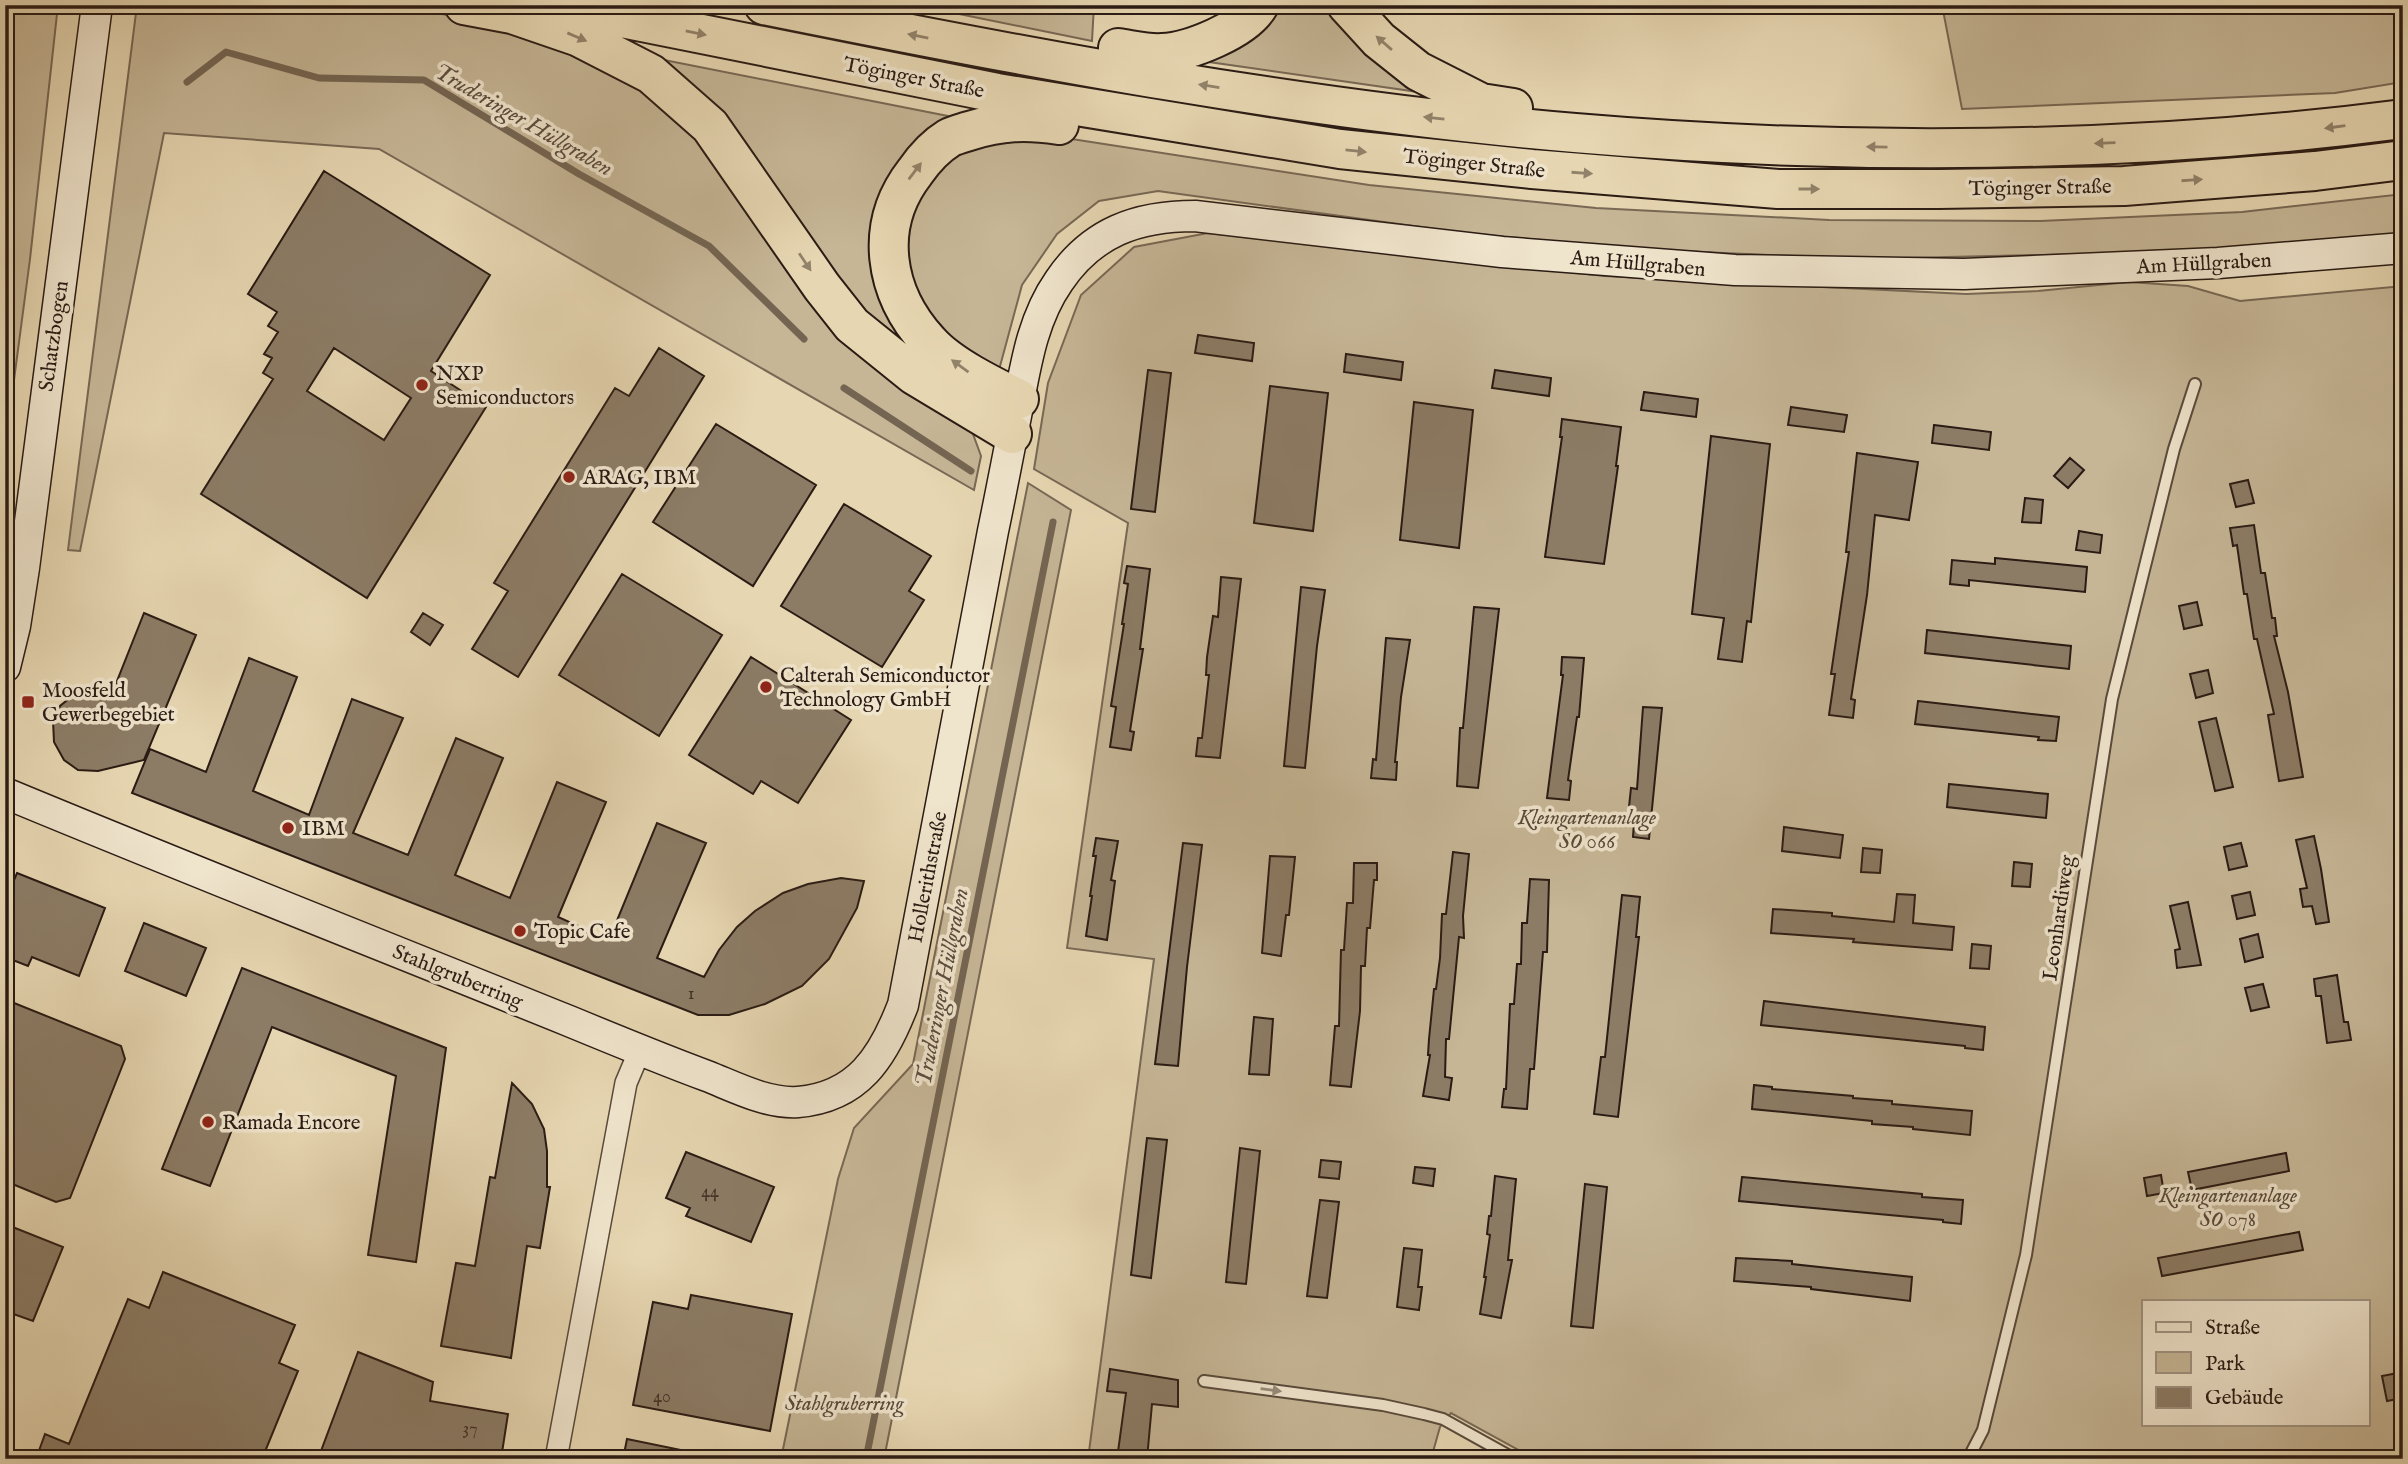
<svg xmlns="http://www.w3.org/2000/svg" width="2408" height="1464" viewBox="0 0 2408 1464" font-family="'IM FELL English',serif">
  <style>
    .green { fill: #c6b696; stroke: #786855; stroke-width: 2; fill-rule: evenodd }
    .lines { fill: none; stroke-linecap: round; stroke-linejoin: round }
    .stream { stroke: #746552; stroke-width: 7 }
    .building { fill: #8c7c66; stroke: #2a1b14; stroke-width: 2; fill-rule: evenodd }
    .lane-casing { stroke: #594a3b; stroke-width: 14 }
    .street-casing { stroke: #594a3b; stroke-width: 24 }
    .secondary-casing { stroke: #2a1b14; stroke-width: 33 }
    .highway-casing { stroke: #2a1b14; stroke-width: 42 }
    .lane { stroke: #efe4cc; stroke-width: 10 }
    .street { stroke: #efe4cc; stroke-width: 21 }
    .secondary { stroke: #efe4cc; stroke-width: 30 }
    .highway { stroke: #e6d6b1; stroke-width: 38 }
    .oneway { fill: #91826a }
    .oneway2 { fill: #968a79 }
    .poi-dot { fill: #8f2418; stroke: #efe4cc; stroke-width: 2.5 }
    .labels { text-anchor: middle; stroke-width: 7; stroke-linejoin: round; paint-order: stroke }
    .number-label { font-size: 18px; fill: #423328 }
    .street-label { font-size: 21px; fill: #2a1b14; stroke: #efe4cc }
    .poi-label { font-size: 21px; fill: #2a1b14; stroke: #efe4cc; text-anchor: start }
    .park-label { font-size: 21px; font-style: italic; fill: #594a3b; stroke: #efe4cc }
    .water-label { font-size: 23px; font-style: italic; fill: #5c4c3e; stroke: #efe4cc }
  </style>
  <rect width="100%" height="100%" fill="#e6d6b1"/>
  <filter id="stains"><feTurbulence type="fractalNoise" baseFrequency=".00286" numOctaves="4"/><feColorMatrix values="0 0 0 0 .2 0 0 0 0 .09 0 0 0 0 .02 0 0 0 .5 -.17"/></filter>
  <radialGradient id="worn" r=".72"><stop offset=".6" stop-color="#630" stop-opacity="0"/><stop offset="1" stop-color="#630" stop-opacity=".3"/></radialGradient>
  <path class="green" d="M5 5H58L30 259 5 448Z
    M137 5H392L475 20 549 37 630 79 691 133 969 423 981 456 974 490 379 149 164 133 80 551 68 550Z
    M915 5H1094L1092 41Z
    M1268 5H1333L1425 93 1195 60Z
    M1942 5H2403V82L2335 93 1962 109Z
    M649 57 958 118 876 242 978 391 873 323Z
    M1033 133 1369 185 1596 208 1829 220 2040 221 2242 212 2403 194V239L2263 250 1860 259 1636 249 1464 233 1158 191 1099 201 1057 234 1022 285 999 370 965 358 907 292 904 214 951 152Z
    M1208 233 1605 276 1966 294 2038 291 2129 282 2188 286 2240 301 2403 286V1459H1535L1451 1413 1440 1427 1431 1459H1088L1154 959 1067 948 1128 523 1034 469 1048 383 1081 295 1134 247ZM2144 1301H2368V1424H2144Z
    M1028 483 1071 510 884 1459H781L838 1179 854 1128 913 1064Z"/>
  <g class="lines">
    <path class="stream" d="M187 82 226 52 319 78 424 80 579 174 709 246 804 339
      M844 388 971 471
      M866 1459 1053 522"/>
  </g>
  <path class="building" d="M324 171 490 275 431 371 486 407 367 598 201 494 273 379 263 373 272 358 264 354 278 332 268 326 277 312 248 294ZM334 348 411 398 384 440 307 391Z
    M1198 335 1254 343 1252 361 1195 353Z
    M659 348 704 376 518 677 472 649 508 591 494 583 615 388 629 396Z
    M1346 354 1403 362 1401 380 1344 372Z
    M1148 370 1171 373 1155 512 1131 509Z
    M1495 370 1551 378 1549 396 1492 388Z
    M1270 386 1328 393 1313 531 1254 523Z
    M1644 392 1698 399 1696 417 1641 410Z
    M1414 402 1473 410 1459 548 1400 540Z
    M1791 407 1847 415 1844 432 1788 425Z
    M1562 419 1621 427 1616 466H1618L1604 564 1545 557 1562 437H1560Z
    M716 424 816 485 753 586 653 522Z
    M1934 425 1991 432 1989 450 1932 443Z
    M1711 436 1770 444 1751 622 1747 621 1742 662 1718 659 1724 618 1692 614Z
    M1857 453 1918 462 1909 520 1875 515 1867 595 1851 699 1855 700 1853 718 1829 715 1835 674H1831L1849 552H1846Z
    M2070 458 2084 470 2068 488 2054 476Z
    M2248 480 2254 503 2236 507 2230 484Z
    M2025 498 2043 500 2041 523 2022 522Z
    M844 504 931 556 909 591 924 600 882 667 781 606Z
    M2254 525 2261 573H2265L2272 618H2275L2277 636H2274L2288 692 2303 777 2279 781 2268 715 2274 714 2257 639H2254L2247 594H2244L2237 545 2233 546 2230 528Z
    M2079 531 2102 535 2100 553 2076 550Z
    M1995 558 2087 567 2085 592 1969 580V586L1950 584 1952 560 1995 564Z
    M1127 566 1150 569 1140 649H1143L1130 731 1134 732 1131 750 1110 747 1116 707 1111 706 1124 624H1122L1128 584 1124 583Z
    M622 574 722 635 659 736 559 675Z
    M1221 577 1241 579 1220 758 1196 756 1198 738H1202L1209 675H1206L1207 657 1213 616 1218 617Z
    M1301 587 1325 590 1317 646 1305 768 1284 766Z
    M2197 602 2202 625 2184 629 2179 606Z
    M1474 607 1499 609 1478 788 1457 786 1460 728H1463Z
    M144 613 196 635 144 760 98 771 78 770 64 760 54 742 53 721 60 706 76 693 97 689 111 696Z
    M423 613 443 625 430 645 411 632Z
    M1927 630 2071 646 2069 669 1925 653Z
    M1386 638 1410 640 1401 697 1395 762H1397L1396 780 1371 778 1373 759 1376 760Z
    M751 657 851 720 798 803 761 781 753 794 689 755Z
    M1562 657 1584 658 1579 717H1577L1568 780 1571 781 1569 800 1547 798 1563 675H1561Z
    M249 658 297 677 253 791 309 815 352 699 403 718 353 833 408 855 456 738 503 758 455 875 510 898 557 782 606 802 558 917 609 940 657 823 706 843 657 958 704 977 719 950 737 927 755 911 783 893 808 884 841 878 864 881 857 908 829 959 802 986 765 1004 729 1015H698L132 793 150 749 206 772Z
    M2208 670 2213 693 2196 698 2190 674Z
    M1918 701 2059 717 2056 741 2038 740 2039 737 1915 724Z
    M1643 707 1662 708 1649 839 1633 837 1635 808 1629 807 1631 788 1637 789Z
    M2216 718 2233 787 2215 791 2199 722Z
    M1949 784 2048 794 2046 818 1947 807Z
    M1784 827 1843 835 1840 858 1782 851Z
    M2314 836 2321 869 2329 922 2316 924 2312 906 2303 907 2300 889 2307 888 2296 840Z
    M1096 838 1118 841 1111 880 1115 881 1107 940 1086 936 1092 896H1090L1096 856H1093Z
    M1183 843 1202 845 1187 967 1178 1066 1155 1064Z
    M2241 843 2247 866 2229 870 2224 847Z
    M1863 848 1882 850 1880 873 1861 872Z
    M1453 852 1469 854 1463 916 1464 938 1459 937 1449 1039H1446L1445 1077 1452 1078 1449 1100 1423 1096 1430 1055H1428L1429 1039 1434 989H1436L1440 958 1442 914H1446Z
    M1270 856 1295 857 1289 915H1286L1281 956 1262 953Z
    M2014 862 2032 864 2030 887 2012 886Z
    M1354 863H1377V880H1374L1370 928H1367L1365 966H1361L1360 1011 1351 1087 1330 1085 1335 1026H1339L1341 950H1344L1347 903H1353Z
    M17 873 105 908 79 976 32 957 28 966 5 957V901Z
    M1530 879 1549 880 1547 952H1543L1534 1069H1530L1527 1109 1502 1107 1504 1089H1506L1510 1004H1514L1517 964H1521L1522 923H1527Z
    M2250 892 2255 915 2237 919 2232 896Z
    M1897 894 1915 895 1913 923 1954 927 1952 950 1853 942 1854 939 1771 933 1773 909 1832 913V916L1894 922Z
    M1622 895 1640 897 1636 937H1639L1618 1117 1594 1114 1601 1057H1605Z
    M2188 902 2201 965 2177 968 2175 950 2180 949 2170 906Z
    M144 923 206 948 186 996 125 971Z
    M2258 934 2263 957 2245 962 2240 939Z
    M1972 944 1991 946 1989 969 1970 968Z
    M242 968 446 1048 416 1262 368 1255 396 1076 272 1027 210 1186 162 1169Z
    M2337 975 2344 1022H2348L2351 1040 2327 1043 2321 996H2316L2314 979Z
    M2263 984 2269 1007 2251 1011 2245 988Z
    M1764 1001 1985 1027 1983 1050 1965 1048V1046L1761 1025Z
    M14 1003 121 1046 125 1059 70 1198 56 1202 5 1181V1026Z
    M1254 1017 1273 1019 1269 1075 1249 1074Z
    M512 1083 532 1104 544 1129 547 1151V1187H550L540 1248 527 1246 511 1358 441 1346 456 1263 475 1266 490 1177 495 1178Z
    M1754 1085 1772 1087V1089L1853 1096V1098L1892 1101V1104L1972 1111 1970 1135 1913 1129V1127L1872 1124V1121L1752 1109Z
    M1147 1138 1167 1140 1151 1278 1131 1275Z
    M1240 1148 1260 1151 1246 1284 1226 1282Z
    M686 1152 774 1187 751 1242 686 1216 690 1208 666 1198Z
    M2286 1153 2289 1171 2192 1190 2188 1172Z
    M1321 1160 1341 1162 1339 1179 1319 1177Z
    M1415 1167 1435 1169 1433 1186 1413 1183Z
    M2161 1175 2164 1193 2147 1196 2144 1178Z
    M1495 1176 1516 1179 1508 1260H1512L1501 1318 1480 1314 1486 1277H1484L1490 1235 1487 1234 1489 1216H1491Z
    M1742 1177 1922 1194V1197L1963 1200 1961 1224 1943 1222V1220L1739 1201Z
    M1585 1184 1607 1187 1593 1328 1571 1326Z
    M1320 1200 1339 1202 1327 1298 1307 1296Z
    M5 1224 63 1247 33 1321 5 1311Z
    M2299 1232 2303 1250 2162 1276 2158 1258Z
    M1404 1248 1422 1250 1418 1287H1422L1419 1310 1397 1307Z
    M1736 1258 1792 1261V1264L1912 1277 1910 1301 1811 1289V1287L1734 1281Z
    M163 1272 295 1325 279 1363 298 1371 262 1459H36L45 1434 69 1444 128 1299 149 1308Z
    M691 1295 792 1314 770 1431 633 1405 653 1302 688 1309Z
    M358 1352 433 1382 430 1401 508 1414 501 1459H318Z
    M1110 1369 1178 1380V1407L1152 1404 1147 1459H1117L1126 1393 1107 1391Z
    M2403 1372V1398L2387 1401 2382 1376Z
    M627 1439 681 1450 680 1459H623Z"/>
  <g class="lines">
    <defs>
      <path id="lane" d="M1204 1381 1383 1405 1424 1414 1443 1419 1515 1459
        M1968 1459 1983 1430 2026 1255 2112 699 2174 449 2195 384"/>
      <path id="street" d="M556 1459 626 1083 640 1050"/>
      <path id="secondary" d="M5 667 15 626 24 568 97 5
        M5 793C193 871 381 945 569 1021 615 1040 661 1059 707 1076 735 1087 767 1104 798 1102 858 1097 883 1057 903 1005 933 847 963 689 993 531 1001 493 1008 455 1016 416 1025 370 1031 321 1059 281 1092 232 1137 216 1195 216L1502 252 1735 270 1964 274 2218 263 2403 248"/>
      <path id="highway" d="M464 5 512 14 579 37 651 74 710 126 822 287 852 325 914 375 1012 434
        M557 5 997 93 1340 149 1532 169 1778 189H1939L2124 186 2315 171 2403 160
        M764 5C1032 59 1302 110 1575 133 1846 156 2133 154 2403 119
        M1347 5 1379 40 1418 71 1481 103 1513 108
        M1118 48C1132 50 1148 54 1162 53 1189 52 1245 30 1259 5
        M1019 399C992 386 949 365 929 342 884 293 873 226 915 172 924 159 936 146 949 138 955 135 963 133 969 131 1001 121 1026 120 1059 125"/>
    </defs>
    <use href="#lane" class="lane-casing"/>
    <use href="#street" class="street-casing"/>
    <use href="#secondary" class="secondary-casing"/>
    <use href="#highway" class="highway-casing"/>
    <use href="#lane" class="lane"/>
    <use href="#street" class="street"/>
    <use href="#secondary" class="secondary"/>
    <use href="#highway" class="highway"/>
  </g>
  <defs><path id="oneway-solid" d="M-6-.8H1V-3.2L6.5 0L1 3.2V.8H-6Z" transform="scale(1.75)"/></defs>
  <g class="oneway">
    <use href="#oneway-solid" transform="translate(696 33) rotate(11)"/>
    <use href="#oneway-solid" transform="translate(918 36) rotate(-169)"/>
    <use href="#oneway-solid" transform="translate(577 37) rotate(23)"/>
    <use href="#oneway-solid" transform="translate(1384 43) rotate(-139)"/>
    <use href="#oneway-solid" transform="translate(1209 86) rotate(-171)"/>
    <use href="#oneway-solid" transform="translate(1434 118) rotate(-174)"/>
    <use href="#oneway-solid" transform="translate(2335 127) rotate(172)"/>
    <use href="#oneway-solid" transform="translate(2105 143) rotate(178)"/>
    <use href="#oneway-solid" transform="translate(1877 147) rotate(-179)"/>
    <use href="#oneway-solid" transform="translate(1356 151) rotate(6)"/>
    <use href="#oneway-solid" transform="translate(915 171) rotate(-53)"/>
    <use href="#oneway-solid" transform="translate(1582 173) rotate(4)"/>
    <use href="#oneway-solid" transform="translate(2192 180) rotate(-4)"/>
    <use href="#oneway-solid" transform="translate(1809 189)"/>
    <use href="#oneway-solid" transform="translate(805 262) rotate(56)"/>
    <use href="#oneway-solid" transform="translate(960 366) rotate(-144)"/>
  </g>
  <use class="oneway2" href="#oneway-solid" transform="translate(1271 1390) rotate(8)"/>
  <g class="poi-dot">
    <circle cx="422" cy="385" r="7"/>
    <circle cx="569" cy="477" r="7"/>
    <circle cx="766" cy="687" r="7"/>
    <rect x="21" y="695" width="14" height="14" rx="3.5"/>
    <circle cx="288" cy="828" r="7"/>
    <circle cx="520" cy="931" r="7"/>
    <circle cx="208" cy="1122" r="7"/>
  </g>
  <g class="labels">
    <g class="number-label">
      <text x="691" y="999">1</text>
      <text x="710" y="1197">44</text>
      <text x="662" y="1402">40</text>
      <text x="470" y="1434">37</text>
    </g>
    <g class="street-label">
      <text transform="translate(914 77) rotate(11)" y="7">Töginger Straße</text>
      <text transform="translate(1474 163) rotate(6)" y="7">Töginger Straße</text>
      <text transform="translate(2040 187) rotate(-1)" y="7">Töginger Straße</text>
      <text transform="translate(1638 263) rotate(5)" y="7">Am Hüllgraben</text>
      <text transform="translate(2204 263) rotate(-3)" y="7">Am Hüllgraben</text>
      <text transform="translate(53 336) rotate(-82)" y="7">Schatzbogen</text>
      <text transform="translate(927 877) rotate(-79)" y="7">Hollerithstraße</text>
      <text transform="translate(2058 918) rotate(-82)" y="7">Leonhardiweg</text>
      <text transform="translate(458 976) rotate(22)" y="7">Stahlgruberring</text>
    </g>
    <g class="poi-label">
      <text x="436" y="380">NXP<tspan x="436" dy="24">Semiconductors</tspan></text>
      <text x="583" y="484">ARAG, IBM</text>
      <text x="780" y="682">Calterah Semiconductor<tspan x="780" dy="24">Technology GmbH</tspan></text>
      <text x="42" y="697">Moosfeld<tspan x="42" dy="24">Gewerbegebiet</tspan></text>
      <text x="302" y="835">IBM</text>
      <text x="534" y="938">Topic Cafe</text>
      <text x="222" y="1129">Ramada Encore</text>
    </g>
    <g class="park-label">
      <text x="1587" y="824">Kleingartenanlage<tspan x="1587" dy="24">SO 066</tspan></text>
      <text x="2228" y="1202">Kleingartenanlage<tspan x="2228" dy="24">SO 078</tspan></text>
      <text x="844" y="1410">Stahlgruberring</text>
    </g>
    <g class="water-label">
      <text transform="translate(524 119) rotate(30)" y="8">Truderinger Hüllgraben</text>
      <text transform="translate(941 987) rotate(-79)" y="8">Truderinger Hüllgraben</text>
    </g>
  </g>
  <rect width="2408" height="1464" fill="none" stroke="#e6d6b1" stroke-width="28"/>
  <rect x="7" y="7" width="2394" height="1450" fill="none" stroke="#2a1b14" stroke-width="3.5"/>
  <rect x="14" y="14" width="2380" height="1436" fill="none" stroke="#2a1b14" stroke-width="2"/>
  <rect x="2142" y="1300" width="228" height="126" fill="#efe4cc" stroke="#a09482" stroke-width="2"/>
  <rect x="2156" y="1322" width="35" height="10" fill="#efe4cc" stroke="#a09482" stroke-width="2"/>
  <text x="2205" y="1334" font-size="21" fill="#2a1b14">Straße</text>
  <rect x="2156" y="1352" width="35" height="21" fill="#c6b696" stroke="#a09482" stroke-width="2"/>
  <text x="2205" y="1370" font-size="21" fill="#2a1b14">Park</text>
  <rect x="2156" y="1387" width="35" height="21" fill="#8c7c66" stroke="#a09482" stroke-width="2"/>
  <text x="2205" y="1404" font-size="21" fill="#2a1b14">Gebäude</text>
  <rect width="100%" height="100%" filter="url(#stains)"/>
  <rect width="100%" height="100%" fill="url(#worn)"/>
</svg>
